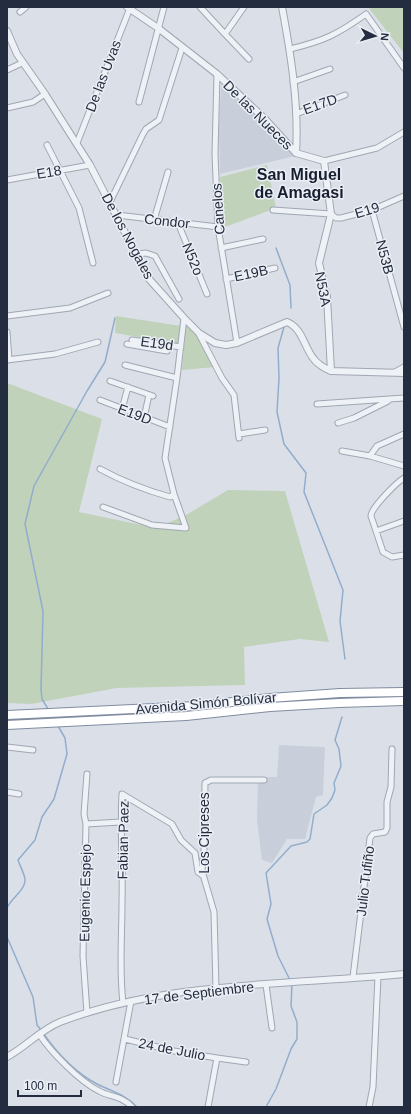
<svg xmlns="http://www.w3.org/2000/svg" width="411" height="1114" viewBox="0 0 411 1114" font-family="Helvetica,sans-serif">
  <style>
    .built { fill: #c9cfda }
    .green { fill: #c1d2bb }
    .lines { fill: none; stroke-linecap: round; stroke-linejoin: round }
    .stream { stroke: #92adcc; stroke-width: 1.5 }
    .minor-casing { stroke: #a0a7b2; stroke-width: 7 }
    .tertiary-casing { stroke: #a0a7b2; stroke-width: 8 }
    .trunk-casing { stroke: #818ca0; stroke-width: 10 }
    .minor { stroke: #eef1f6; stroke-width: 5 }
    .tertiary { stroke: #eef1f6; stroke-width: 6 }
    .trunk { stroke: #fff; stroke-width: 8 }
    .labels { text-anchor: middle; stroke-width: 3; stroke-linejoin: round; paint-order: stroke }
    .street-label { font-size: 14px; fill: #242d3f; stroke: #ebeff5 }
    .quarter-label { font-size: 16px; font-weight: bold; fill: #161e30; stroke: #ebeff5 }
  </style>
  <rect width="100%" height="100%" fill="#dbe0e8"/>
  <path class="built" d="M221 84 261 120 295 156 220 174 219 131Z
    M279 745 325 747 323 795 316 797 305 839H287L272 863 262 860 257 820 258 777H277Z"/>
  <path class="green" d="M368 7H404V54L403 52Z
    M267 165 276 208 222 228 220 177Z
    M116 316 181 326 179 344 115 333Z
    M186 326H188L198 337 215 367 182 370Z
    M7 383 102 419 79 512 156 528 186 515 228 490 285 491 329 642 300 639 244 647 245 685 117 688 31 704 7 703Z"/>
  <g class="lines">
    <path class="stream" d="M276 248 290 285 291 308
      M284 327 278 348 279 378 277 412 284 444 306 473 304 492 343 590 340 621 345 659
      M48 709 42 699 41 690 43 611 25 524 34 486 87 391 105 362 115 318
      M7 908C11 898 26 890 25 879 24 873 20 866 18 860L35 840 42 817 54 799 67 754 65 738 58 726
      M7 937 33 997 37 1025 41 1030
      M290 980 278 956 267 919 271 904 266 873 291 846 307 842 310 839 314 814 327 805 332 798 335 790 334 783 341 766 339 749 335 740 342 717
      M43 1033C57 1053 76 1073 97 1084 111 1091 126 1095 137 1107
      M266 1107 276 1089 291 1049 297 1039V1022L291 1006 292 983"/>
    <defs>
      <path id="minor" d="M200 7 225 34 244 7
        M20 12 26 7
        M225 34 249 59
        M290 49C324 41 338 34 366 14L404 68
        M7 70 22 63
        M217 74 215 154 218 227 237 343
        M293 82 330 69
        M139 102 164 7
        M7 108 33 102 45 94
        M296 114 345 95
        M77 143 130 8
        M47 145 79 208 93 263
        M324 161 377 148 404 132
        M7 180 90 165
        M110 202 143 134 146 129 159 120 182 48
        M273 210 331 214 336 218H341L372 210 404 196
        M372 210 404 327
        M117 215 218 227
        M154 220 168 172
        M178 223 207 294
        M221 248 263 239
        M137 254 146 253 155 256 179 299
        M226 279 275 268
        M7 316 70 308 108 293
        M7 332 9 360
        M199 334 222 378 234 395 239 438
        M132 340 181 347
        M127 344 167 351 168 345
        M7 360 55 354 98 342
        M125 365 177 378
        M395 372 404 367
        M110 381 153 396
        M100 400 170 427
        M317 404 404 398
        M122 409 128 387
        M144 418 149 395
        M338 423 354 418 388 401
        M239 434 265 430
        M342 451 370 456 404 466
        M370 456 377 446 404 434
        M100 469C122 481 145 490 170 497L174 494
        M404 478C396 483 371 508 371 516L383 552 392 557 404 555
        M103 507 152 525 186 528 174 494 165 458 177 378 184 318
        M376 531 404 521
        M7 747 33 750
        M87 774 84 814 86 824 83 956 87 1013
        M7 792 19 794
        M86 824 121 822
        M353 977 370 838 373 834 385 832 387 828V802L391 787 392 749
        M266 985 272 1028
        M216 989 214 912 202 871 204 850 205 783 211 780H264
        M123 1003C119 969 122 936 122 902 123 866 120 830 122 794L172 824 181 840 195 853 198 872 202 875
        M39 1034C51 1052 79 1081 99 1091 110 1097 122 1096 132 1107
        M125 1039 174 1051 217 1058 208 1107
        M217 1058 246 1062
        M116 1082 131 1001
        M369 1107 373 1087 378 976"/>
      <path id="tertiary" d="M127 7 158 28 217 74 265 119 296 153 324 161 331 214 319 263 327 297 331 371
        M282 7C291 55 299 105 296 153
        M7 31 17 54 45 94 90 165 149 279 184 318 199 333 215 343 226 345 237 343 287 322C302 328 304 346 313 358 317 364 324 368 331 371L404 373
        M7 1057C26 1047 40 1030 60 1022 167 981 291 985 404 974"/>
      <path id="trunk" d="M7 715 196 706 270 698 340 693 404 692
        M7 725 186 716 270 707 339 703 404 701"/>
    </defs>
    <use href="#minor" class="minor-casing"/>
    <use href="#tertiary" class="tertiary-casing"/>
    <use href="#trunk" class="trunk-casing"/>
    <use href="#minor" class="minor"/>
    <use href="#tertiary" class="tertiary"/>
    <use href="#trunk" class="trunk"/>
  </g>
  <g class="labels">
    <g class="street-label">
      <text transform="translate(103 76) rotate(-69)" y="5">De las Uvas</text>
      <text transform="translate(320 104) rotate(-20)" y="5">E17D</text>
      <text transform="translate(258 115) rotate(45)" y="5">De las Nueces</text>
      <text transform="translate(49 172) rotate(-10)" y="5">E18</text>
      <text transform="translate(218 209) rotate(-94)" y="5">Canelos</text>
      <text transform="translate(367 210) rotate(-17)" y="5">E19</text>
      <text transform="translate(167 221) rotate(6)" y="5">Condor</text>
      <text transform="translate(128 236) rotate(62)" y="5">De los Nogales</text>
      <text transform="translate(385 257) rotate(75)" y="5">N53B</text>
      <text transform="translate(193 259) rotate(68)" y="5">N52o</text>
      <text transform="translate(251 273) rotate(-12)" y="5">E19B</text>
      <text transform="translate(323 289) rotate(79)" y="5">N53A</text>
      <text transform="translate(157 343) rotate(8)" y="5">E19d</text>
      <text transform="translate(135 414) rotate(21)" y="5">E19D</text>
      <text transform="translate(206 703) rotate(-5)" y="5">Avenida Simón Bolívar</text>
      <text transform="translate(204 833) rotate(-90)" y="5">Los Cipreses</text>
      <text transform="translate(123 840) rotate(-89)" y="5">Fabian Paez</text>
      <text transform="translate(365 881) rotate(-83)" y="5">Julio Tufiño</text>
      <text transform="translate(85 893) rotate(-89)" y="5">Eugenio Espejo</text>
      <text transform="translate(199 993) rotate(-7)" y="5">17 de Septiembre</text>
      <text transform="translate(172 1049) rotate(11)" y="5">24 de Julio</text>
    </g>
    <g class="quarter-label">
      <text x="299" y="180">San Miguel<tspan x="299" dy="18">de Amagasi</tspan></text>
    </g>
  </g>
  <rect width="411" height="1114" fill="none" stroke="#242d3f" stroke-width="16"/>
  <g transform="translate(375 36) rotate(95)" stroke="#ebeff5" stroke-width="3" paint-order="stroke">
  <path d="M0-3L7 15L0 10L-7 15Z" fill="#242d3f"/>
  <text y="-6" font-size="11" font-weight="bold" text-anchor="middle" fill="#242d3f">N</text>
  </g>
  <path d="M18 1090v6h63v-6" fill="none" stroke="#242d3f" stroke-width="2"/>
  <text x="24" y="1090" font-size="12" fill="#242d3f" stroke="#ebeff5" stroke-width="3" paint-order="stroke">100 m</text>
</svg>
